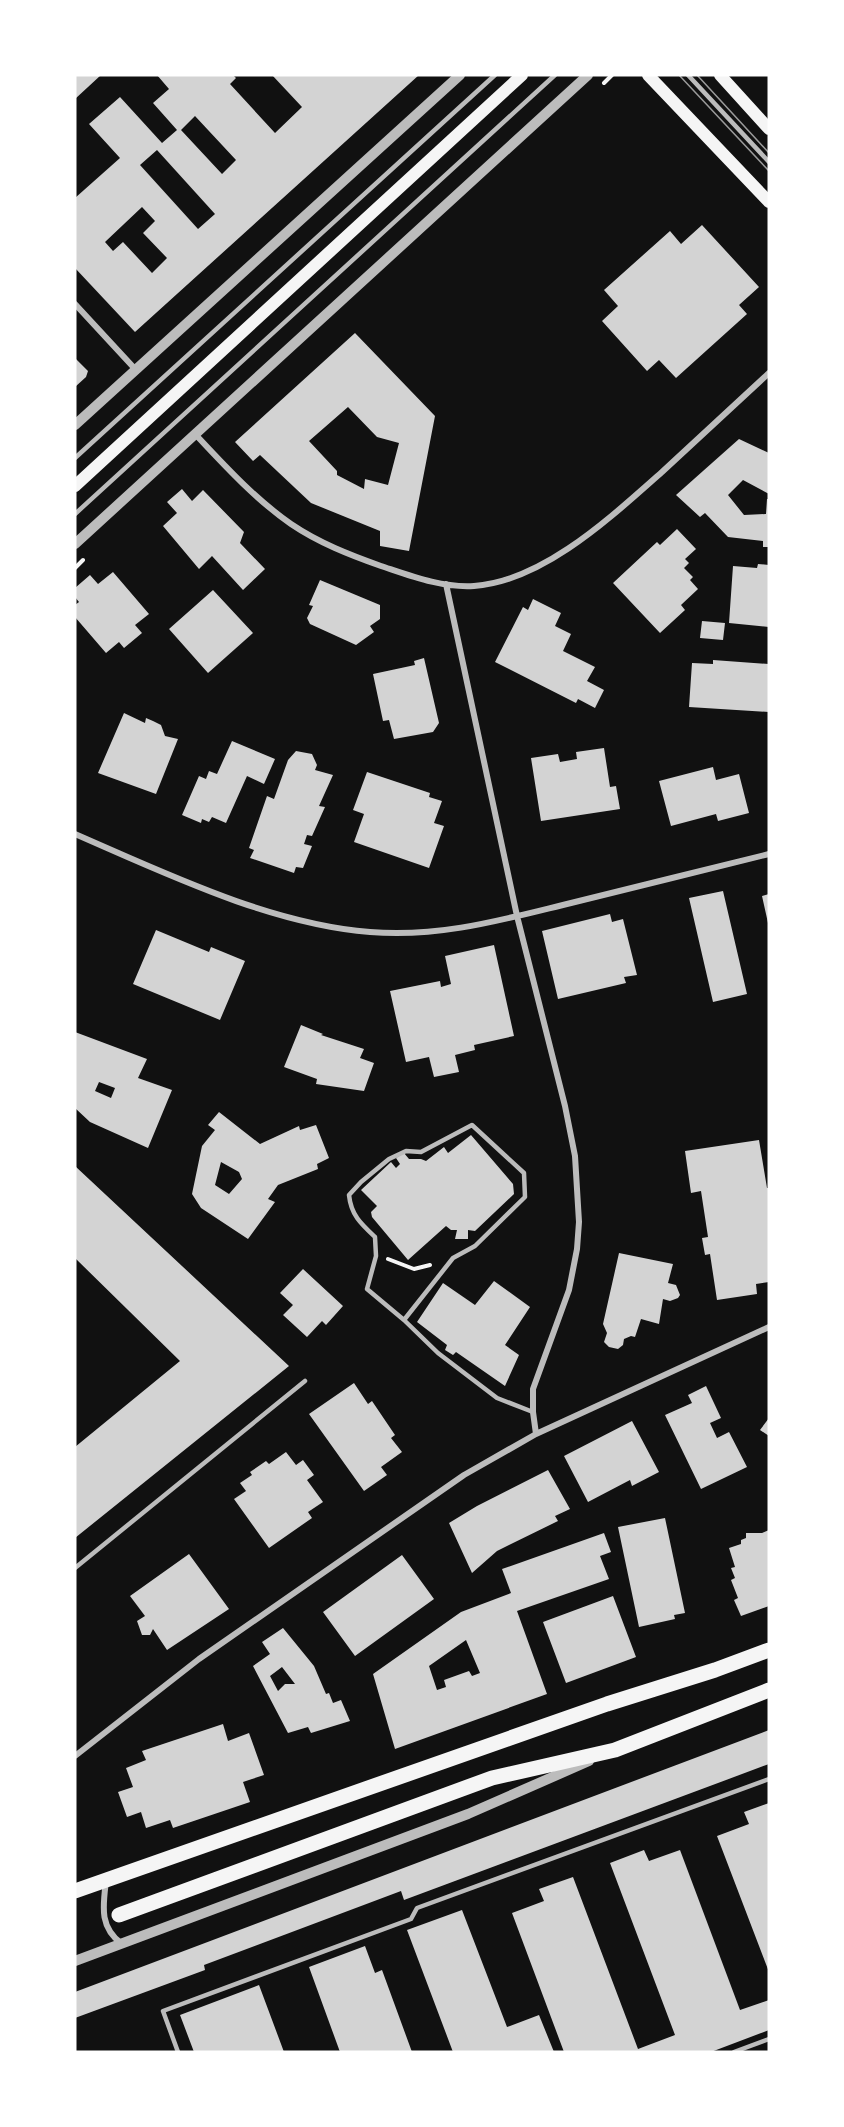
<svg xmlns="http://www.w3.org/2000/svg" width="844" height="2127" viewBox="0 0 844 2127" font-family="Signika,sans-serif">
  <style>
    .building { fill: #d3d3d3; fill-rule: evenodd }
    .lines { fill: none; stroke-linecap: round; stroke-linejoin: round }
    .path { stroke: #f5f5f5; stroke-width: 4 }
    .service { stroke: #bcbcbc; stroke-width: 4.5 }
    .minor { stroke: #bcbcbc; stroke-width: 6 }
    .tertiary { stroke: #bcbcbc; stroke-width: 10 }
    .secondary { stroke: #f5f5f5; stroke-width: 12 }
    .primary { stroke: #f5f5f5; stroke-width: 15 }
    .tram { stroke: #9a9a9a; stroke-width: 1.5 }
  </style>
  <rect width="100%" height="100%" fill="#111"/>
  <path class="building" d="M75 75H101L75 99Z
    M157 75H233L236 78 230 84 275 133 302 107 272 75H419L135 332 75 268V198L120 158 89 124 120 97 162 143 177 130 153 103 169 89ZM195 116 236 160 222 174 181 130ZM157 150 215 214 198 229 140 165ZM142 207 155 221 143 233 167 258 152 273 123 242 113 251 105 242Z
    M702 225 759 287 739 305 747 314 676 378 659 360 647 371 602 321 618 306 604 290 670 231 681 244Z
    M355 333 435 416 409 551 380 546V531L311 503 260 455 253 461 235 442ZM348 407 377 437 399 443 388 485 365 479 364 489 337 475V471L309 441Z
    M75 358 88 371 86 377 75 387Z
    M739 439 769 453V494L743 480 728 495 744 515 766 514 767 499H769V547H763V541L728 537 705 513 700 517 676 495Z
    M182 489 192 501 203 490 244 532 240 543 265 569 243 590 212 556 199 569 163 526 177 513 167 502Z
    M677 529 696 549 685 559 689 563 684 568 693 577 690 580 698 589 681 605 685 610 660 633 613 583 657 542 660 545Z
    M758 564 769 565V627L729 623 733 566 757 568Z
    M113 572 149 614 135 625 142 633 124 648 119 642 106 653 75 617V605L79 602 75 597V588L90 575 98 584Z
    M320 580 380 605V619L370 626 374 632 356 645 310 624 307 618 313 606 309 605Z
    M213 590 253 633 208 673 169 629Z
    M533 599 561 613 555 626 571 634 563 651 595 667 587 681 604 690 595 708 578 699 576 703 495 662 523 607 528 610Z
    M702 621 725 623 723 640 700 638Z
    M424 658 439 723 433 732 394 739 389 720 383 721 373 674 415 665 414 661Z
    M713 660 769 664V712L689 707 692 663 713 664Z
    M124 713 145 723 146 718 153 721 161 725 165 736 178 739 156 794 98 773Z
    M232 741 275 759 264 784 247 776 226 823 212 817 209 822 202 819 201 823 182 815 199 776 206 779 209 771 217 774Z
    M604 748 610 787 616 786 620 809 541 821 531 758 558 754 560 762 577 759 576 752Z
    M296 751 312 754 317 765 315 770 333 775 319 806 325 807 312 836 307 835 304 844 312 846 303 868 296 867 294 873 250 858 254 850 249 848 267 796 274 799 288 760Z
    M713 767 716 780 739 774 749 813 718 821 716 814 671 826 659 781Z
    M367 772 430 793 429 797 442 801 434 823 444 826 429 868 354 842 364 814 353 810Z
    M723 891 747 994 713 1002 689 898Z
    M769 894V922L768 923 762 896Z
    M610 914 612 922 623 919 637 975 624 977 626 983 558 999 542 931Z
    M156 930 209 952 211 947 245 961 220 1020 133 984Z
    M494 945 514 1036 474 1045 475 1050 455 1055 459 1072 434 1077 429 1057 406 1062 390 991 440 981 441 987 451 984 445 956Z
    M301 1025 323 1034 321 1035 364 1049 360 1058 374 1063 364 1091 316 1084 317 1079 284 1067Z
    M75 1032 147 1059 138 1078 172 1090 148 1148 90 1122 75 1108ZM99 1082 115 1088 111 1098 95 1091Z
    M219 1112 260 1144 299 1126 300 1130 316 1125 329 1158 317 1164 318 1169 278 1185 268 1199 275 1202 248 1239 201 1208 192 1194 202 1146 215 1130 208 1125ZM221 1162 239 1172 242 1179 229 1194 215 1185Z
    M471 1135 513 1184 514 1194 475 1231 468 1230V1239H455L457 1230H451L446 1226 408 1260 372 1217 371 1212 377 1206 361 1190 391 1162 396 1168 400 1164 396 1158 404 1153 409 1159H421L426 1161 444 1147 448 1153Z
    M759 1140 767 1188H769V1282L756 1284 757 1294 717 1300 710 1254 705 1255 702 1238 708 1237 701 1191 691 1193 685 1151Z
    M75 1166 289 1366 75 1538V1447L180 1361 75 1258Z
    M619 1253 673 1264 668 1283 676 1285 680 1295 678 1298 670 1301 663 1299 659 1324 641 1319 635 1337 631 1336 624 1339 623 1345 618 1349 609 1347 604 1342 607 1333 603 1324Z
    M303 1269 343 1306 326 1325 322 1321 307 1337 283 1315 293 1305 280 1293Z
    M494 1281 530 1307 505 1345 519 1355 505 1386 456 1352 453 1355 445 1350 447 1345 417 1322 443 1283 475 1305Z
    M354 1383 368 1404 372 1401 395 1435 391 1438 402 1452 381 1467 387 1475 364 1491 309 1414Z
    M706 1386 721 1418 710 1423 717 1438 729 1432 747 1467 701 1489 665 1415 692 1403 688 1395Z
    M769 1418V1436L760 1430Z
    M632 1421 659 1472 632 1486 630 1480 588 1502 564 1456Z
    M286 1452 296 1465 303 1460 314 1475 307 1480 323 1502 308 1512 312 1518 269 1548 234 1499 246 1491 240 1483 252 1475 250 1472 266 1461 269 1464Z
    M548 1470 570 1509 555 1516 558 1521 497 1551 472 1573 449 1523 477 1506Z
    M665 1518 685 1613 674 1615 675 1619 639 1627 618 1527Z
    M769 1530V1606L741 1616 734 1600 738 1598 731 1580 735 1578 731 1568 735 1567 729 1548 741 1544V1540L746 1538V1533H762Z
    M604 1533 611 1552 600 1556 609 1579 517 1611 547 1694 395 1749 373 1674 461 1612 511 1593 502 1569ZM466 1640 480 1673 472 1676 469 1671 444 1680 446 1687 437 1690 429 1666Z
    M189 1554 229 1609 167 1650 153 1629 150 1635H142L137 1621 145 1616 130 1596Z
    M402 1555 434 1599 355 1656 323 1612Z
    M613 1596 636 1657 566 1683 543 1622Z
    M283 1628 314 1666 326 1694 329 1693 333 1703 341 1700 350 1721 311 1733 308 1727 288 1733 253 1666 270 1654 262 1642ZM282 1667 295 1684H285L278 1691 270 1676Z
    M223 1724 228 1741 249 1733 264 1775 243 1782 250 1802 173 1828 170 1820 146 1828 141 1812 127 1817 118 1792 133 1787 126 1768 146 1760 142 1751Z
    M769 1730V1764L404 1900 401 1891 204 1965 205 1970 75 2018V1992Z
    M769 1803V1972L717 1836 749 1824 744 1812Z
    M644 1850 649 1861 680 1850 740 2010 769 2000V2030L711 2052H564L512 1913 544 1901 539 1889 573 1877 638 2049 675 2035 610 1863Z
    M462 1910 507 2027 539 2015 554 2052H453L407 1930Z
    M365 1946 375 1973 382 1970 412 2052H340L309 1967Z
    M259 1985 284 2052H194L180 2015Z"/>
  <g class="lines">
    <path class="path" d="M604 83 612 75
      M75 568 83 560
      M388 1259 414 1269 430 1265"/>
    <path class="service" d="M688 75 769 162
      M75 458 495 75
      M75 514 555 75
      M404 1320 367 1289 376 1256 375 1237C361 1224 351 1215 349 1195L361 1182 389 1159 406 1151 421 1152 472 1125 524 1173 525 1197 475 1246 453 1258 404 1320 438 1353 497 1398 533 1412
      M75 1568 305 1381
      M178 2052 163 2011 411 1919 417 1908 769 1779
      M734 2052 769 2039"/>
    <path class="minor" d="M75 304 136 370
      M195 434C224 465 255 499 291 524 319 543 350 555 381 566 411 576 442 588 474 586 544 581 612 516 662 472 698 439 733 406 769 373
      M446 584 517 916 565 1106 575 1156 579 1222 577 1249 569 1290 533 1389V1412L536 1434
      M75 834C167 874 270 924 370 932 440 938 505 919 571 903 637 887 703 870 769 854
      M75 1756 199 1659 464 1475 536 1434 769 1327
      M106 1881C103 1906 99 1927 122 1944"/>
    <path class="tertiary" d="M75 425 460 75
      M75 544 588 75
      M75 1961 468 1814 589 1761"/>
    <path class="secondary" d="M648 75 769 202
      M720 75 769 129
      M75 486 522 75"/>
    <path class="primary" d="M75 1891 607 1704 715 1670 769 1650
      M119 1915 492 1778 615 1750 769 1690"/>
    <path class="tram" d="M679 75 769 171
      M697 75 769 153"/>
  </g>
  <rect width="844" height="2127" fill="none" stroke="#ffffff" stroke-width="153"/>
</svg>
